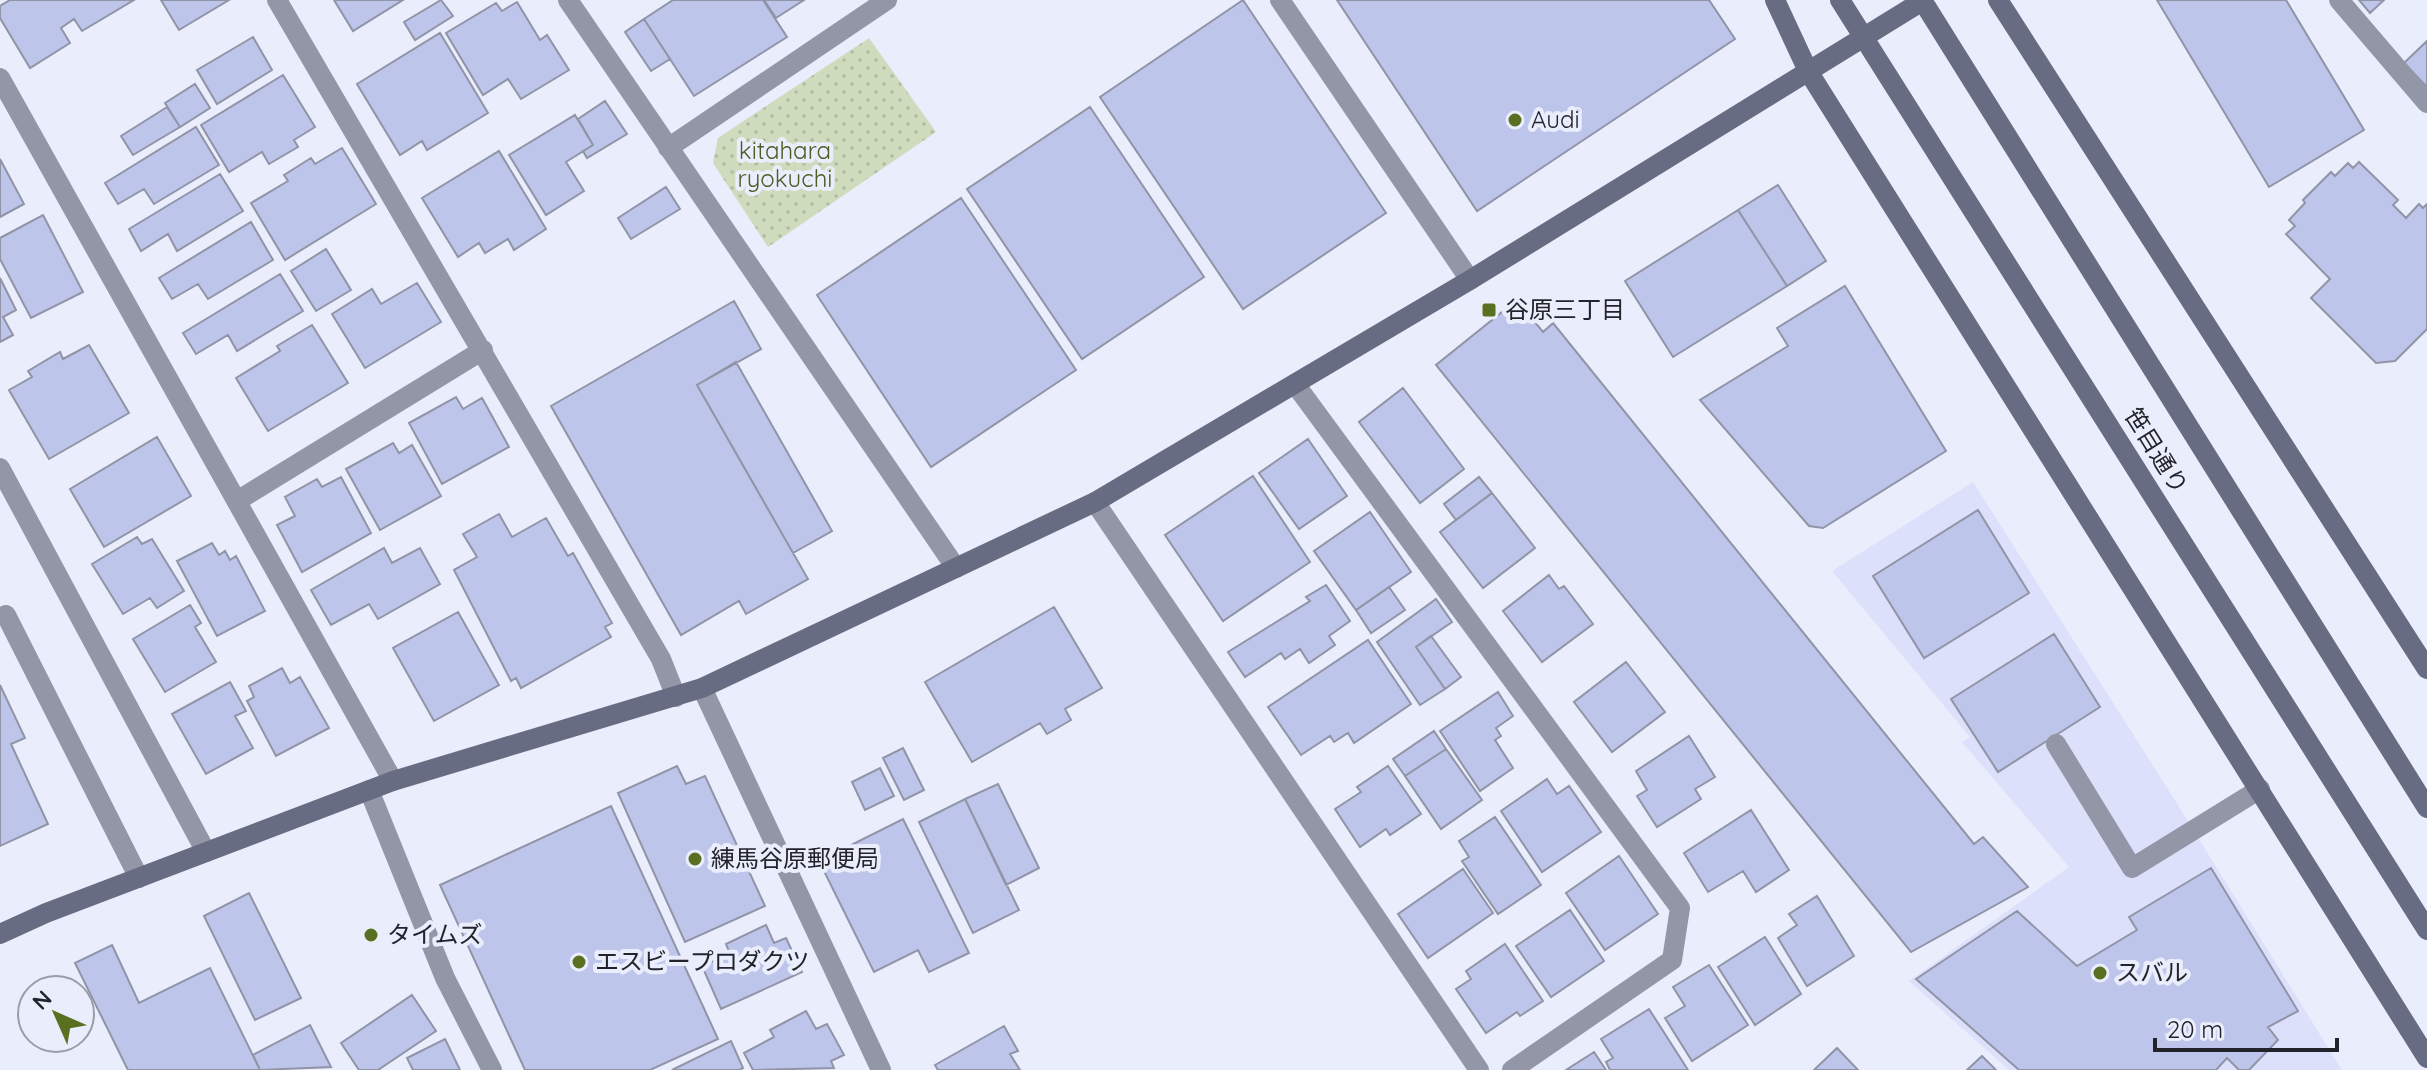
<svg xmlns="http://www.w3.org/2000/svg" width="2427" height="1070" viewBox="0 0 2427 1070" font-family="Quicksand,'Noto Sans JP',sans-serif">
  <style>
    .built { fill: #dce0fb }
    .park { fill: url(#park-dots) }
    .building { fill: #bec5eb; stroke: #9194a6; stroke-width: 2 }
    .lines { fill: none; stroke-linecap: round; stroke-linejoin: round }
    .lane { stroke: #9296a6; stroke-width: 20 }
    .street { stroke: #9296a6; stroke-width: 20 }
    .secondary { stroke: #686c83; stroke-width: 20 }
    .poi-dot { fill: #597020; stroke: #eaedfc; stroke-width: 3 }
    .labels { text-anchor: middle; stroke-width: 8; stroke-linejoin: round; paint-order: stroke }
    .poi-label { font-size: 24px; fill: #23242b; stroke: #eaedfc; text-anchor: start }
    .park-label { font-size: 24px; fill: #4c5e25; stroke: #eaedfc }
    .street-label { font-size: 24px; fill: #23242b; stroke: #eaedfc }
  </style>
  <defs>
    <pattern id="park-dots" width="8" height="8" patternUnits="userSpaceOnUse" patternTransform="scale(2)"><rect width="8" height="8" fill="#cfdbbd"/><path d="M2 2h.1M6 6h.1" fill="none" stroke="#b1bca3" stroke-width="1.8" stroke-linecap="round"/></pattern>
  </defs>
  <rect width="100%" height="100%" fill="#eaedfc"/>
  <path class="built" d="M1973 482 2171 794 2342 1070H2009L1909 981 2069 867 1962 742 1970 737 1832 571Z"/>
  <path class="park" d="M869 38 936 132 768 247 713 163 718 138Z"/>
  <path class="building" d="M10 0H134L82 31 74 19 61 28 70 43 30 68 0 18V6Z
    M161 0H229L179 30Z
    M334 0H403L353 31Z
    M441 0 453 16 415 40 404 22Z
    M673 0H763L787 37 694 96 644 19Z
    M764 0H804L776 18Z
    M1243 0 1386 213 1243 309 1100 97Z
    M1337 0H1709L1735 39 1477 211Z
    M2157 0H2286L2364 130 2269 187Z
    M2359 0H2384L2370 13Z
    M517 2 540 40 547 35 569 70 521 99 508 79 483 95 446 33 496 3 502 11Z
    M644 19 670 59 651 71 625 32Z
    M440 33 488 113 427 150 422 141 400 155 357 84Z
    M253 37 272 70 217 104 197 70Z
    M2427 41V87L2404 63Z
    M283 75 315 127 294 140 298 147 269 164 262 152 229 172 201 125Z
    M195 84 210 108 180 127 165 103Z
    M605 101 627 134 587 158 583 151 593 145 578 119Z
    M167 107 180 127 133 155 121 136Z
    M1090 107 1204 277 1082 359 967 189Z
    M575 115 593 145 566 162 584 191 546 215 509 155Z
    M196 127 219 165 154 204 144 189 118 204 105 183Z
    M342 148 376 204 285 260 251 203 288 181 284 175 311 158 315 164Z
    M499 151 546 229 514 250 508 239 485 253 479 243 458 257 422 198Z
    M0 159 24 204 0 217Z
    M2359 162 2398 200 2393 205 2406 218 2419 204 2423 208 2427 204V329L2395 361 2376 363 2311 298 2330 279 2286 234 2295 226 2289 220 2305 203 2303 200 2331 172 2335 176 2348 163 2353 168Z
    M220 174 243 211 177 251 168 234 141 251 129 229Z
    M1778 185 1826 261 1787 286 1738 210Z
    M666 187 680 209 631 239 618 218Z
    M961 198 1076 370 931 467 817 295Z
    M1738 210 1787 286 1673 357 1625 281Z
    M43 215 83 292 31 318 0 259V238Z
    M251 222 273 260 208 299 198 284 172 299 159 278Z
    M326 249 351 290 316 311 291 271Z
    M280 274 303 311 237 351 228 335 196 354 183 333Z
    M0 278 16 310 3 317 13 335 0 342Z
    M417 283 441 322 365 368 332 314 372 289 381 304Z
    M1845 286 1946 451 1823 528 1809 526 1700 400 1788 346 1777 328Z
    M1517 300 1543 332 1553 323 1974 844 1983 837 2028 887 1911 952 1436 365Z
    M734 301 761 349 697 385 808 579 746 614 739 601 681 635 551 406Z
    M312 325 348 383 268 431 236 378 280 351 277 346Z
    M89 345 129 413 49 459 9 390 32 377 28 371 60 352 63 359Z
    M736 362 832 531 793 553 697 385Z
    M1403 388 1464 469 1420 503 1359 422Z
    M456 397 463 409 482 398 509 447 442 484 409 423Z
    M157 437 191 496 104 547 70 489Z
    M1308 439 1347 496 1299 529 1259 473Z
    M393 443 399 453 412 445 441 496 380 530 346 469Z
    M1253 476 1310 562 1223 621 1165 535Z
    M341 477 371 533 302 572 277 525 295 516 285 497 317 479 322 487Z
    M1479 477 1492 493 1456 520 1444 504Z
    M1492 493 1535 548 1483 588 1440 532Z
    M1978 510 2029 593 1924 658 1873 576Z
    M1370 512 1411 572 1356 610 1314 551Z
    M499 514 512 537 546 518 568 556 573 553 612 623 605 627 611 637 521 688 516 678 511 681 454 570 477 557 463 534Z
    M137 537 142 544 152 539 184 591 157 608 150 598 123 614 92 564Z
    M212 543 219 555 225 551 230 560 236 556 265 611 217 636 177 561Z
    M384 548 392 563 420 548 440 584 378 619 369 604 331 625 311 590Z
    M1549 575 1559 589 1564 586 1593 624 1542 662 1503 611Z
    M1326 585 1350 621 1329 636 1335 645 1309 663 1300 649 1285 659 1281 653 1245 677 1228 652 1310 601 1306 597Z
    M1389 587 1405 610 1371 633 1356 610Z
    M1436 599 1452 622 1416 647 1445 689 1420 705 1377 642Z
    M190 605 201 623 195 627 216 662 165 692 133 639Z
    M1054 607 1102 688 1065 709 1071 720 1047 734 1040 723 972 762 925 682Z
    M458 612 499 685 434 721 393 648Z
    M2054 634 2100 707 1998 772 1951 699Z
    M1431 636 1461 677 1445 689 1416 647Z
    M1368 640 1411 704 1354 743 1348 733 1334 742 1330 736 1301 755 1268 707Z
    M1626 662 1665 712 1612 752 1574 702Z
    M282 668 290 683 300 677 329 728 276 756 247 701 254 697 249 686Z
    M230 682 246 711 235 716 253 748 206 774 172 714Z
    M0 685 25 738 11 744 48 824 0 846Z
    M1498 692 1513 716 1496 728 1501 736 1495 740 1513 768 1480 791 1440 731Z
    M1434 731 1446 749 1405 776 1393 759Z
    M1689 736 1715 777 1695 789 1701 799 1657 827 1637 796 1647 790 1636 771Z
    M903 748 924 790 904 800 883 758Z
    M1446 749 1482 800 1441 829 1405 776Z
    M677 766 686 784 705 776 765 906 685 942 618 793Z
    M1388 766 1421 814 1390 835 1386 829 1360 847 1335 809 1361 792 1357 787Z
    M880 768 894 796 865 810 852 782Z
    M1547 779 1557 794 1569 786 1601 832 1542 872 1501 811Z
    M998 784 1039 868 1006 885 965 799Z
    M965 799 1019 910 973 933 919 822Z
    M611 806 718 1039 650 1070H525L440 885Z
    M1751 810 1789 870 1756 892 1743 871 1708 892 1684 853Z
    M1495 817 1541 885 1498 914 1462 861 1469 857 1459 841Z
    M903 819 969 953 929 972 918 950 874 972 819 861Z
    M1619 856 1658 914 1605 950 1566 893Z
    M2211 868 2298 1011 2268 1027 2278 1040 2249 1070H2239L2227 1058 2216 1070H2019L1916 979 2017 911 2077 966 2137 930 2129 917Z
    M1463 869 1493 913 1428 958 1398 914Z
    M249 893 301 998 255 1020 204 916Z
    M1817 896 1854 956 1807 986 1778 938 1797 925 1789 914Z
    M1570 910 1604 961 1551 997 1516 946Z
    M766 925 774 943 786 938 802 972 721 1009 702 966 730 954 726 944Z
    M1765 937 1801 994 1755 1025 1718 967Z
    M1505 944 1543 1001 1520 1016 1517 1012 1486 1033 1456 989 1471 979 1466 971Z
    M112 945 139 1003 210 968 260 1070H128L75 963Z
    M1709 965 1748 1025 1692 1061 1665 1018 1685 1006 1673 987Z
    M412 995 436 1031 378 1070H359L341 1043Z
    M1649 1009 1688 1070H1610L1606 1062 1613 1058 1601 1039Z
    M806 1011 816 1029 827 1024 844 1055 831 1061 834 1068 753 1070 744 1053 774 1037 770 1030Z
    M310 1025 331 1067 260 1070 253 1055Z
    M1004 1026 1018 1051 1010 1054 1020 1070H938L935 1065Z
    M445 1039 460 1070H413L407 1058Z
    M731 1041 743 1068 739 1070H672Z
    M1837 1048 1858 1070H1814Z
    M1594 1052 1606 1070H1566Z
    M1982 1056 1996 1070H1967Z"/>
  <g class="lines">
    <path class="lane" d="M277 0 661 659 676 697
      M668 148 887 0
      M0 468 206 852
      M237 501 483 350
      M6 615 139 878
      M702 688 881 1070
      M2056 744 2132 868 2260 789"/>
    <path class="street" d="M568 0 956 568
      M1280 0 1470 280
      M2339 0 2427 103
      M0 78 393 781
      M1295 384 1680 908 1672 960 1512 1070
      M1095 502 1479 1070
      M369 790 445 978 492 1070"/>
    <path class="secondary" d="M1775 0 1808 71 2427 1058
      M1840 0 2427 930
      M1922 0 2427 808
      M1998 0 2427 669
      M0 934 46 913 393 781 702 688 1095 502 1470 280 1924 0"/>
  </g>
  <g class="poi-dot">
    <circle cx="1515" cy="120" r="8"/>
    <rect x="1481" y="302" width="16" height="16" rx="4"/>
    <circle cx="695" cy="859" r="8"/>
    <circle cx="371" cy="935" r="8"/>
    <circle cx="579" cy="962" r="8"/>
    <circle cx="2100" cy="973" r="8"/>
  </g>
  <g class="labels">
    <g class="poi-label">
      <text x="1531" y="128">Audi</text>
      <text x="1505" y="318">谷原三丁目</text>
      <text x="711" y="867">練馬谷原郵便局</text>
      <text x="387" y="943">タイムズ</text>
      <text x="595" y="970">エスビープロダクツ</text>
      <text x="2116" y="981">スバル</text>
    </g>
    <g class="park-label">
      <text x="785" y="159">kitahara<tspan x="785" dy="28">ryokuchi</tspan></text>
    </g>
    <g class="street-label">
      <text transform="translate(2156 451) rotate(58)" y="8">笹目通り</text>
    </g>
  </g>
  <g transform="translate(56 1014) rotate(315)"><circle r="38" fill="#eaedfc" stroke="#9a9da8" stroke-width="2"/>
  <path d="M0-6L14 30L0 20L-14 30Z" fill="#597020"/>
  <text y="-12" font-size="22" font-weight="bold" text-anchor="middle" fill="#23242b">N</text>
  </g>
  <path d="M2155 1038v12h182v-12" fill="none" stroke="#23242b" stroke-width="4"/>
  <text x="2167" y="1038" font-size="24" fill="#23242b" stroke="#eaedfc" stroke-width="6" paint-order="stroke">20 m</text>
</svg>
